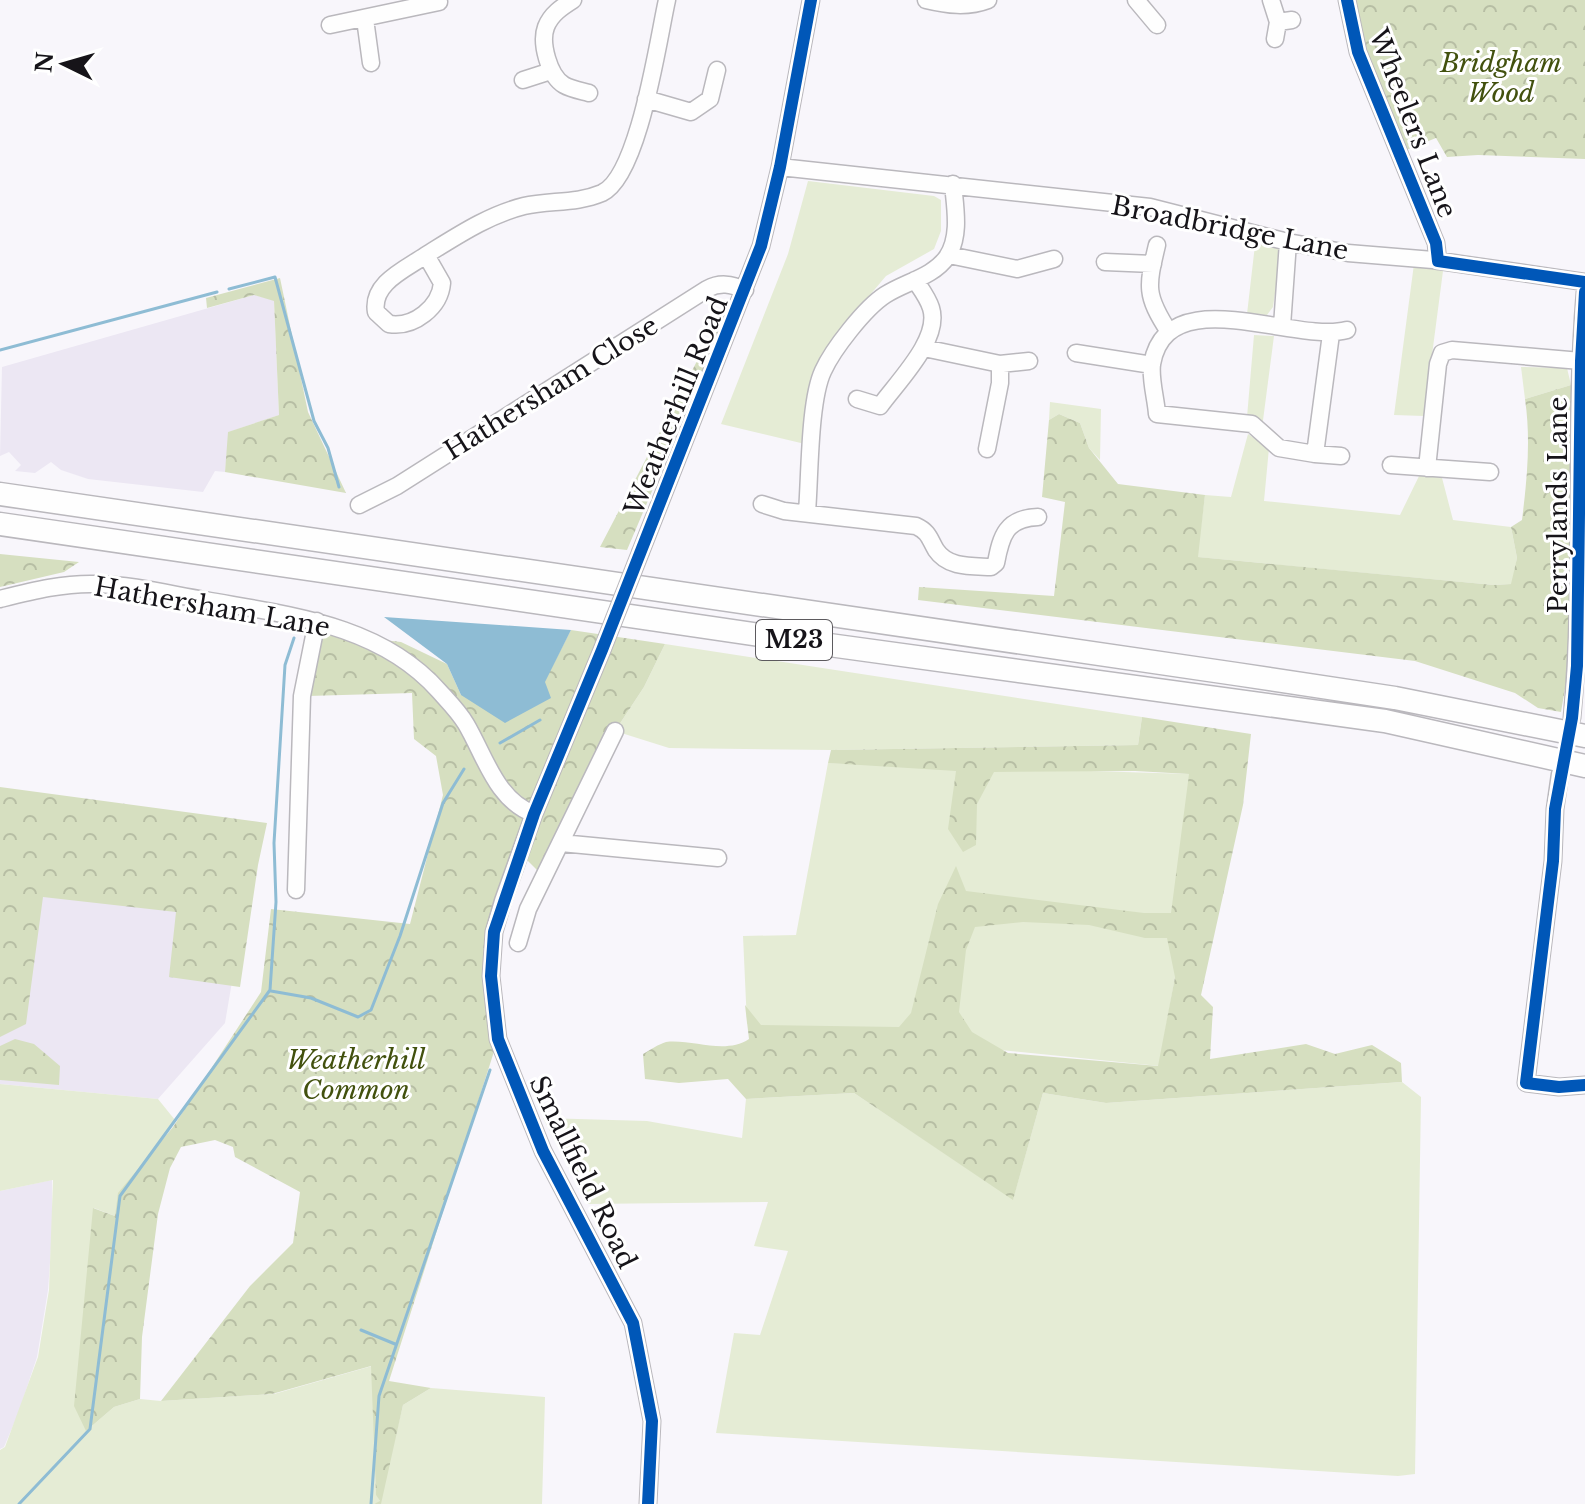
<svg xmlns="http://www.w3.org/2000/svg" width="1585" height="1504" viewBox="0 0 1585 1504" font-family="'Libre Baskerville',serif">
  <style>
    .built { fill: #ece7f3 }
    .green { fill: #e5ecd5 }
    .forest { fill: url(#forest-crowns); fill-rule: evenodd }
    .water { fill: #8ebcd4 }
    .lines { fill: none; stroke-linecap: round; stroke-linejoin: round }
    .stream { stroke: #8ebcd4; stroke-width: 3 }
    .minor-casing { stroke: #bab8bd; stroke-width: 19 }
    .highway-casing { stroke: #bab8bd; stroke-width: 25 }
    .minor { stroke: #fefefe; stroke-width: 16 }
    .highway { stroke: #fefefe; stroke-width: 22 }
    .minor-bridge-casing { stroke: #bab8bd; stroke-width: 19; stroke-linecap: butt }
    .minor-bridge { stroke: #fefefe; stroke-width: 16 }
    .cycleway-casing { stroke: #fff; stroke-width: 17 }
    .cycleway { stroke: #0057b8; stroke-width: 12 }
    .labels { text-anchor: middle; stroke-width: 6; stroke-linejoin: round; paint-order: stroke }
    .shield { fill: #fff; stroke: #5c5a5e; stroke-width: 2 }
    .shield-label { font-size: 24px; font-weight: bold; fill: #161419 }
    .park-label { font-size: 26px; font-style: italic; fill: #42510e; stroke: #fff }
    .street-label { font-size: 26px; fill: #161419; stroke: #fff }
  </style>
  <defs>
    <pattern id="forest-crowns" width="20" height="18" patternUnits="userSpaceOnUse" patternTransform="scale(2)"><rect width="20" height="18" fill="#d6dfc0"/><path d="M2 6a3 3 0 1 1 6 0M12 15a3 3 0 1 1 6 0" fill="none" stroke="#b7bea4"/></pattern>
  </defs>
  <rect width="100%" height="100%" fill="#f8f6fb"/>
  <path class="built" d="M254 295 274 300 279 415 229 432 225 472 215 471 203 492 88 479 61 470 51 462 35 473 15 471 21 465 9 452 0 456 2 367Z
    M0 797 259 822 225 1023 158 1099 0 1084Z
    M52 1180V1234L48 1290 37 1357 18 1414 4 1447 0 1449V1191Z"/>
  <path class="green" d="M808 181 934 196 941 200V231L934 249 886 276 831 341 810 380 805 444 721 424 788 254Z
    M1240 230 1282 245 1273 307 1267 315 1247 314 1255 245Z
    M1414 264 1443 271 1424 416 1394 415Z
    M1254 335 1274 336 1262 428 1247 417Z
    M1521 367 1567 368 1571 385 1525 399Z
    M1050 402 1101 409 1100 460 1089 448 1080 423 1059 414 1049 420Z
    M1248 434 1269 448 1264 501 1400 515 1421 472 1441 474 1453 520 1511 527 1517 558 1512 584 1494 585 1197 557 1205 495 1231 497Z
    M665 644 1142 717 1138 745 831 750 669 748 615 731 644 687Z
    M828 763 1190 774 1175 977 1159 1066 747 1024 743 936 796 935Z
    M1402 1082 1421 1097 1415 1474 1398 1476 716 1433 734 1333 760 1335 788 1251 754 1246 768 1202 588 1204 543 1118 647 1121 742 1138 746 1099 854 1093 1013 1199 1043 1093 1106 1103Z
    M0 1084 158 1099 175 1120 120 1196 115 1216 94 1208 86 1431 114 1407 140 1399 161 1401 274 1394 372 1366 376 1494 380 1501 403 1405 431 1388 545 1397 542 1504H381L380 1502 374 1504H0V1450L5 1447 38 1357 49 1290 53 1180 0 1191Z"/>
  <path class="forest" d="M1355 0H1585V159L1478 155 1447 157 1436 138 1406 150 1366 52Z
    M280 278 308 412 346 493 225 472 228 432 279 415 274 301 254 295 207 308 206 298Z
    M731 305 627 550 600 547 708 340Z
    M1571 385 1572 605 1567 677 1561 712 1538 708 1515 693 1415 661 918 600 919 587 1054 596 1065 502 1042 497 1049 420 1059 414 1080 423 1089 448 1118 484 1205 495 1198 557 1494 585 1511 584 1517 558 1511 527 1522 520C1527 479 1531 440 1525 399Z
    M0 554 79 562 64 572 0 587Z
    M571 630 665 644 644 687 615 731 543 876 521 854 494 932 498 1039 389 1381 431 1388 403 1405 381 1504H374L380 1501 376 1495 371 1366 272 1394 161 1401 250 1286 293 1243 300 1192 235 1157 233 1147 215 1140 181 1147 170 1168 158 1214 142 1337 140 1399 114 1407 86 1431 74 1406 93 1208 115 1216 118 1193 173 1127 261 992 271 909 410 924 443 795 436 756 414 739 412 693 308 696 324 633 401 642 447 664 461 695 544 682Z
    M1142 717 1251 734 1243 805 1201 995 1213 1007 1210 1059 1306 1044 1335 1054 1372 1045 1401 1063 1402 1082 1106 1103 1043 1093 1013 1200 854 1093 746 1099 728 1079 679 1083 645 1079 643 1054C650 1050 659 1044 666 1042 693 1039 725 1055 749 1039L745 1005 761 1025 899 1027 911 1013 938 904 956 866 966 891 1144 913H1171L1189 774 1135 771 994 772 977 804 976 845 963 852 948 829 956 771 828 763 831 750 1138 745ZM1023 922 1089 925 1145 938H1167L1175 977 1158 1066 1008 1053 972 1032 959 1012 966 950 975 927Z
    M0 787 267 823 258 865 240 987 169 977 176 912 43 897 26 1024 0 1037Z
    M15 1039 34 1044 60 1066 59 1085 0 1080V1046Z"/>
  <path class="water" d="M384 617 571 630 545 682 551 698 505 723 461 695 447 664Z"/>
  <g class="lines">
    <path class="stream" d="M229 289 275 277 314 421 328 448 339 487
      M0 350 217 292
      M500 743 540 720
      M271 991 311 998 358 1017 371 1010 400 936 443 803 464 769
      M361 1330 395 1344
      M19 1504 90 1429 120 1196 270 990 276 902 274 843 285 665 294 638
      M371 1504 379 1396 490 1070"/>
    <defs>
      <path id="minor" d="M573 0C562 7 551 14 546 27 540 43 549 76 564 85 571 89 582 91 589 93
        M926 0C947 5 967 8 988 0
        M1136 0 1157 25
        M1271 0 1278 22 1292 20
        M1347 0 1358 52 1436 243 1438 261
        M365 19 371 63
        M330 25 439 2
        M1275 39 1278 22
        M523 80 551 71
        M646 99 691 112 710 99 717 70
        M780 167 1150 207 1288 242 1348 253 1433 260 1585 282
        M1157 245C1147 287 1145 295 1169 332
        M426 255C457 236 488 215 524 206 550 200 576 204 602 193 639 176 658 40 667 0
        M426 255 442 283C440 307 414 328 389 324L376 312C371 283 406 269 426 255Z
        M949 255 1017 269 1054 259
        M1105 262 1153 264
        M1282 326 1288 242
        M1331 334 1315 454 1279 448 1252 424 1157 414C1156 399 1150 379 1152 364 1167 279 1294 344 1347 330
        M924 348 1000 364 1029 361
        M1076 353 1152 365
        M857 399 880 406C898 381 941 339 931 308 928 298 921 289 915 280
        M987 449 1000 383V364
        M1315 454 1341 456
        M1391 465 1490 472
        M1427 468 1438 364 1442 353 1452 350 1581 361
        M762 504 784 511 916 526C929 532 929 538 936 550 948 568 971 566 991 567L996 563C1001 536 1006 518 1038 517
        M359 505 397 486 707 289C720 282 731 284 745 290
        M807 512C810 476 809 401 823 371 833 349 865 308 885 295 905 282 933 277 947 257 961 236 955 207 953 184
        M641 551 761 246 780 167 811 0
        M0 599C32 591 63 583 96 584 133 585 169 594 205 600 287 615 380 624 439 691 448 701 459 712 466 724 485 756 496 800 534 814
        M602 650 534 814 503 901 494 932 491 976 498 1039 543 1151 633 1323 652 1421 648 1504
        M1572 718C1585 576 1573 433 1585 292
        M1560 774 1555 809 1553 861 1526 1083 1559 1087 1585 1085
        M561 843 718 858
        M296 890 302 696 317 621
        M518 943 528 909 615 731"/>
      <path id="highway" d="M0 494 1236 674 1395 698 1585 736
        M0 524 822 644 1385 721 1585 766"/>
    </defs>
    <use href="#minor" class="minor-casing"/>
    <use href="#highway" class="highway-casing"/>
    <use href="#minor" class="minor"/>
    <use href="#highway" class="highway"/>
    <defs>
      <path id="minor-bridge" d="M602 650 641 551"/>
    </defs>
    <use href="#minor-bridge" class="minor-bridge-casing"/>
    <use href="#minor-bridge" class="minor-bridge"/>
    <defs>
      <path id="cycleway" d="M1347 0 1358 52 1436 243 1438 261 1585 282
        M1585 292 1581 361 1577 666 1572 718 1555 809 1553 861 1526 1083 1559 1087 1585 1085
        M648 1504 652 1421 633 1323 543 1151 498 1039 491 976 494 932 534 814 602 650 761 246 780 167 811 0"/>
    </defs>
    <use href="#cycleway" class="cycleway-casing"/>
    <use href="#cycleway" class="cycleway"/>
  </g>
  <g class="labels">
    <rect class="shield" x="756" y="620" width="76" height="40" rx="6"/>
    <g class="shield-label">
      <text x="794" y="648">M23</text>
    </g>
    <g class="park-label">
      <text x="1501" y="72">Bridgham<tspan x="1501" dy="30">Wood</tspan></text>
      <text x="356" y="1069">Weatherhill<tspan x="356" dy="30">Common</tspan></text>
    </g>
    <g class="street-label">
      <text transform="translate(1413 123) rotate(69)" y="9">Wheelers Lane</text>
      <text transform="translate(1230 228) rotate(11)" y="9">Broadbridge Lane</text>
      <text transform="translate(551 388) rotate(-32)" y="9">Hathersham Close</text>
      <text transform="translate(676 406) rotate(-68)" y="9">Weatherhill Road</text>
      <text transform="translate(1558 505) rotate(-90)" y="9">Perrylands Lane</text>
      <text transform="translate(212 607) rotate(10)" y="9">Hathersham Lane</text>
      <text transform="translate(583 1172) rotate(64)" y="9">Smallfield Road</text>
    </g>
  </g>
  <g transform="translate(64 64) rotate(275)" stroke="#ffffff" stroke-width="6" paint-order="stroke">
  <path d="M0-6L14 30L0 20L-14 30Z" fill="#161419"/>
  <text y="-12" font-size="22" font-weight="bold" text-anchor="middle" fill="#161419">N</text>
  </g>
</svg>
